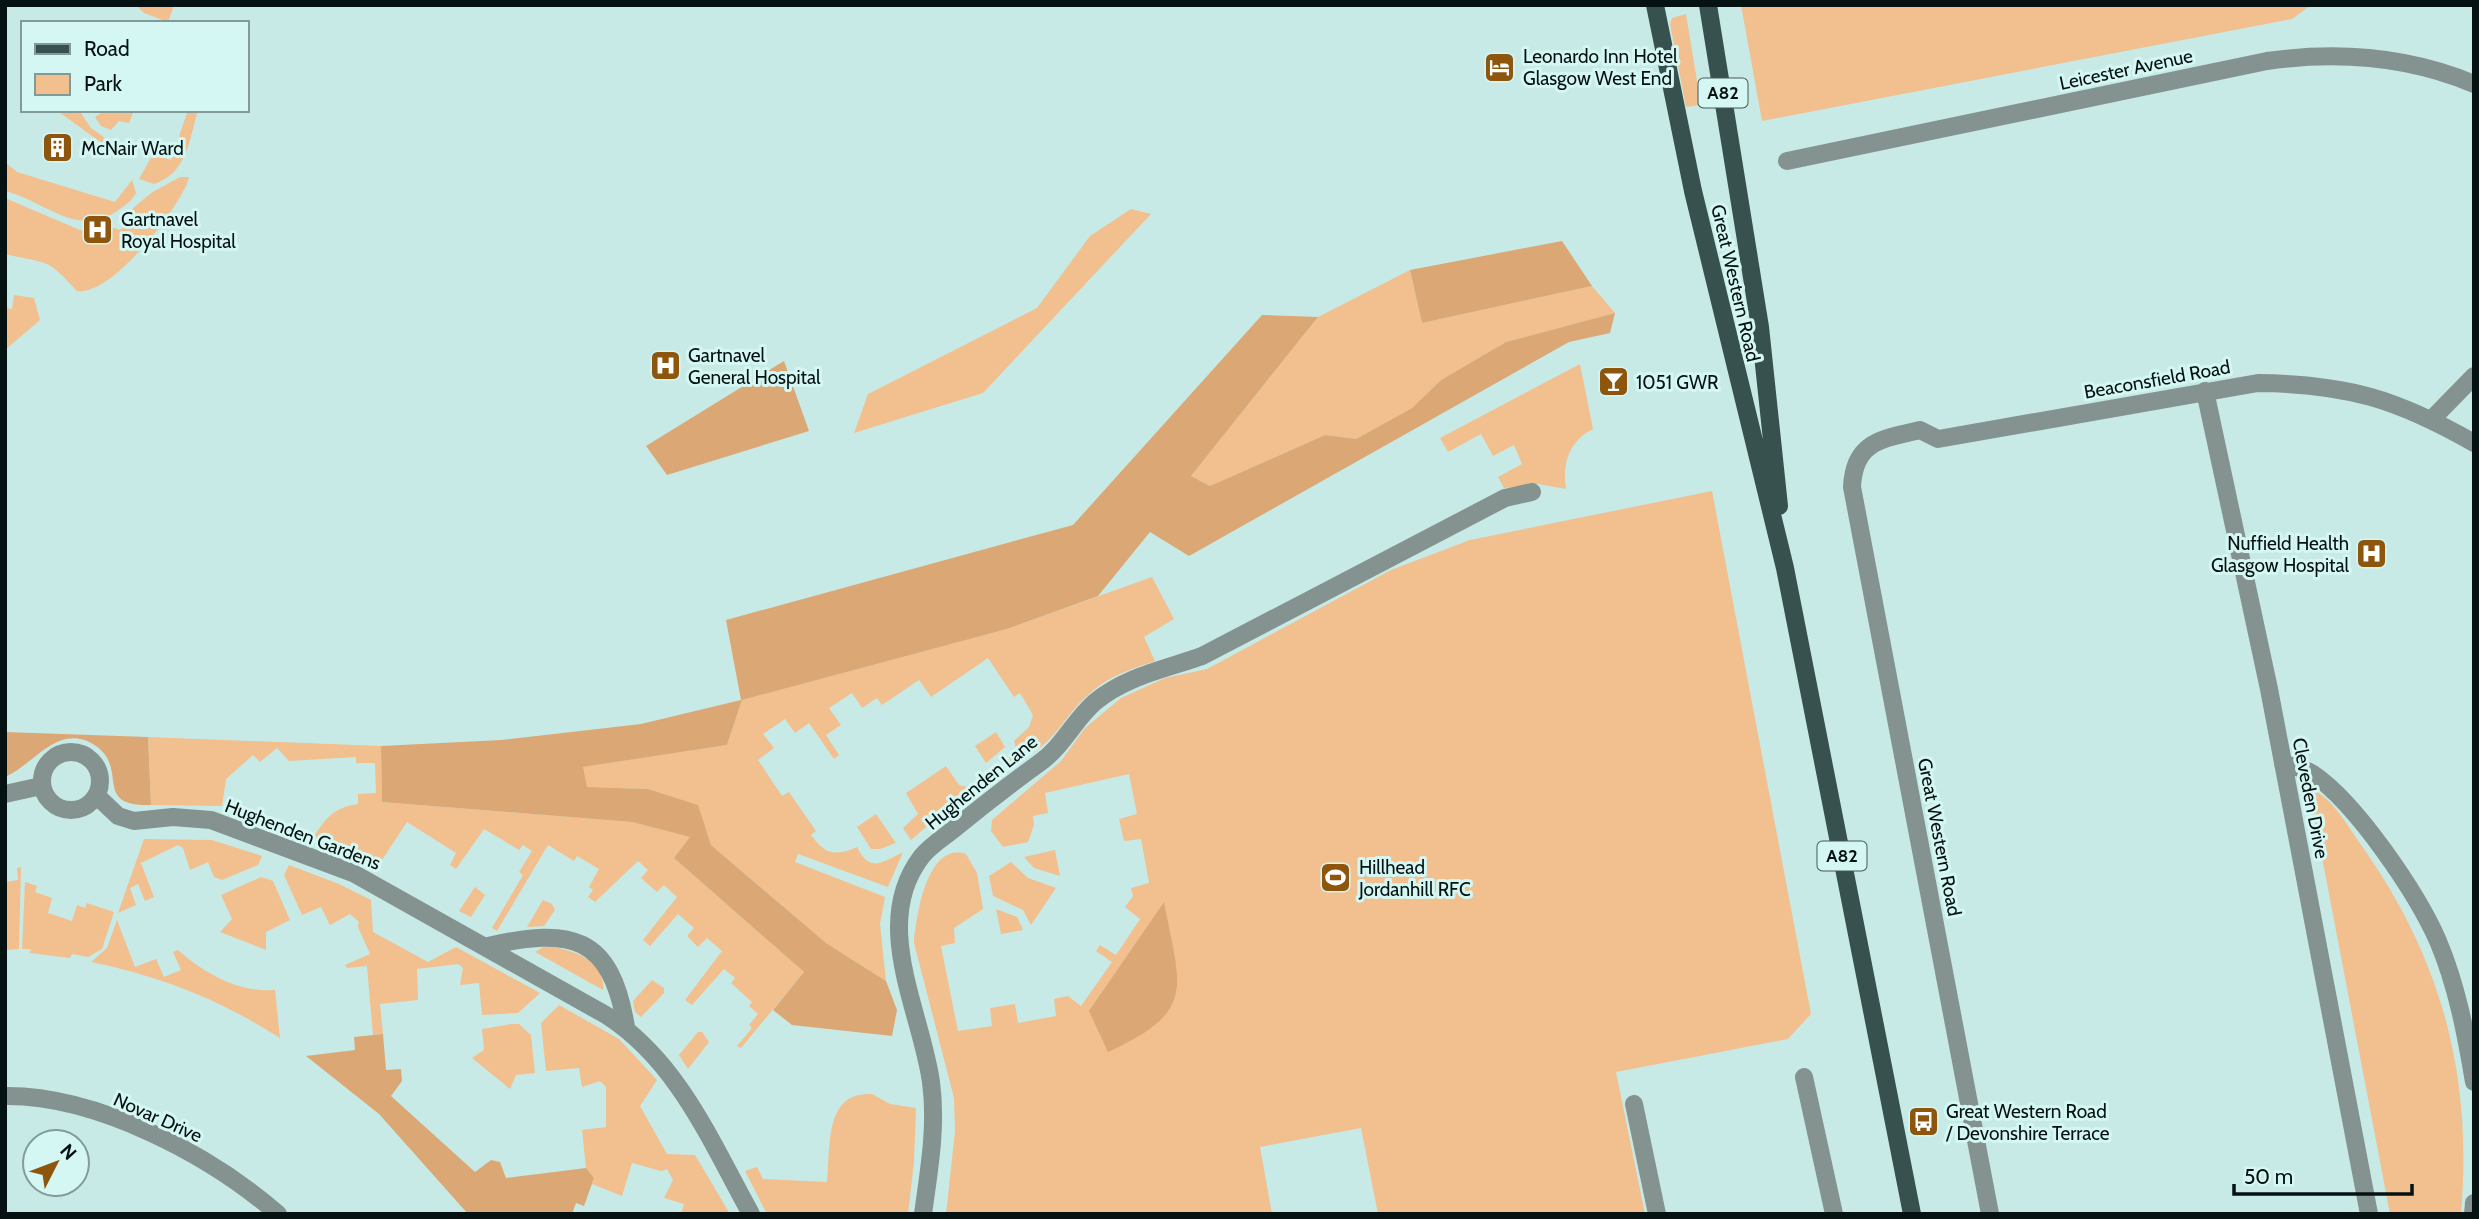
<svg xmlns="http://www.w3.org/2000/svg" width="2479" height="1219" viewBox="0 0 2479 1219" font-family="Cabin,sans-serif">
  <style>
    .green { fill: #f2bf8f }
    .forest { fill: #dba774 }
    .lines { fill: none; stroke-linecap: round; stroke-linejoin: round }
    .minor { stroke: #849290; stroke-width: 18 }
    .primary { stroke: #37514f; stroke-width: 18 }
    .labels { text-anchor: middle; stroke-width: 6; stroke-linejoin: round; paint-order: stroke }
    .shield { fill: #d5f7f4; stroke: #445755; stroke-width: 2 }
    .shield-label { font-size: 18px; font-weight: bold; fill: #061211 }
    .poi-label { font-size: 19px; fill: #061211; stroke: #d5f7f4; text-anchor: start }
    .street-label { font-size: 19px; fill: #061211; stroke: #d5f7f4 }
  </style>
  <rect width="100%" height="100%" fill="#c8eae7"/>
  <path class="green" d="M136 5H174L168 22 144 13Z
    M1741 5H2311L2292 19 1762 121Z
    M1686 14 1701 105 1686 107 1670 24 1672 18Z
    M56 110H79L91 128 109 141 110 149Z
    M106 110H134L129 123 119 121 111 130 101 126 95 117Z
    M188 110H198C189 141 187 173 154 184L139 179 153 154 171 160Z
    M5 162 17 172 115 202 132 180 136 193C132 201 124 206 117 211 76 238 47 202 5 191Z
    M180 177H189L187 184C174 213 112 296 77 291 46 257 48 264 5 254V198L80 230 90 231 108 226 120 230 131 221 132 209 151 193Z
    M1131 209 1151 214 983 393 854 433 868 394 1037 308 1090 236Z
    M1410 270 1422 323 1592 286 1615 313 1506 342 1441 380 1412 408 1356 439 1325 435 1210 486 1191 476 1318 317Z
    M14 295 34 298 40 320 5 350V308L12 309Z
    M1580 364 1593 429C1569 441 1562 464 1566 489L1538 484 1504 488 1498 477 1522 464 1514 445 1493 456 1481 434 1448 452 1440 438Z
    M1712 491 1811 1014 1788 1039 1616 1072 1645 1214H1378L1361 1128 1260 1147 1272 1214H946L955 1131 954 1098 914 943C916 917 927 841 966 854L977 873 983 909 954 928 955 943 941 946 958 1031 992 1026 990 1008 1015 1004 1018 1023 1056 1016 1054 999 1068 996 1081 1006 1112 962 1096 951 1100 945 1116 955 1140 919 1125 907 1133 896 1131 888 1149 883 1141 839 1124 841 1119 819 1137 814 1129 774 1045 793 1048 813 1033 816 1034 825 1028 842 1003 847 991 831 992 820 1061 761 1085 728 1121 698 1165 678 1207 669 1391 570 1470 540Z
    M1152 577 1174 619 1144 637 1155 661C1134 668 1112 675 1095 689 1055 721 1060 749 1003 764L1017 752 1014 741 1029 727 1033 715 1020 693 1014 697 988 658 931 697 919 680 882 705 877 698 862 708 852 693 829 708 841 725 826 735 839 755 834 759 809 723 795 733 785 719 763 734 774 748 758 760 782 796 789 792 816 831 811 835C825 854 834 857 857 847 870 873 881 863 903 852L888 887 798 854 795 862 885 897 880 924 886 981 826 943 711 845 697 805 648 789 587 787 582 767 727 745 742 700 1007 629Z
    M996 732 1005 747 986 763 975 746Z
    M148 737 381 746 382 802 632 822 691 837 674 858 804 972 741 1048 737 1046 752 1028 749 1025 758 1014 749 1006 752 1002 731 983 735 978 724 969 692 1005 685 1000 722 951 707 938 698 947 687 936 694 928 678 914 650 946 643 940 677 897 664 885 657 892 641 878 648 870 638 861 595 902 588 897 593 890 589 887 599 869 577 856 574 861 548 845 497 931 492 928 523 875 519 872 532 851 523 845 519 850 484 829 456 869 450 865 456 853 407 822 378 866 314 837C325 818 335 807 358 804V794L376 793 375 763H356V757L289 761 277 748 260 762 253 755 226 779 222 806 151 805Z
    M946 766 959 785 971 788 911 840 903 828 918 814 906 793Z
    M2309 789C2329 793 2348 826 2359 842 2441 956 2473 1074 2461 1214H2390Z
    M876 814 896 843 880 849H871L857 827Z
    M144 839 212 840 262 856 258 865 222 880 214 877 208 862 190 870 183 848 178 845 141 863 154 897 145 901 138 884 130 888 136 905 118 913Z
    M1055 850 1060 876 1034 868 1024 857Z
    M1011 862 1028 878 1056 888 1031 925 1023 910 993 896 989 876Z
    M289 865 339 884 371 900 373 932 428 962 456 947 540 993 518 1013 482 1015 479 983 460 985 463 968 458 964 417 969 418 1000 380 1004 383 1034 373 1035 367 966 347 968 345 965 370 954 358 927 359 922 350 914 330 925 321 907 302 915 284 875Z
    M21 867 19 949 5 950V882L18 880 17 868Z
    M261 877 273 881 290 920 266 932V950L220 932 232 919 221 895Z
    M25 882 37 886 35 892 52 898 48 913 72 921 77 905 85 908 87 903 114 912 102 949 88 957 72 954 70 958 30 953 31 949H22Z
    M475 887 485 895 471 917 459 911Z
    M543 900 552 904 555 910 544 926 527 927Z
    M996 909 1017 917 1023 930 1001 934Z
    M117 920 135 967 156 959 164 977 181 970 173 952 178 950C204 973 238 993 275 990L280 1038C221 1000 160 976 91 962L107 948Z
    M543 947C567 946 607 960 603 990L535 952Z
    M652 980 664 988V993L641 1017 635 1012 633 1001Z
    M559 1005 619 1039 657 1080 640 1106 667 1154 695 1155 730 1214H681L684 1204 664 1198 673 1180 667 1169 661 1171 632 1163 622 1196 592 1184 594 1178 586 1168 582 1130 606 1127V1087L600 1081 582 1087 579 1068 546 1071 541 1023Z
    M511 1024H519L531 1035 535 1073 516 1075 510 1089 472 1058 484 1050 482 1029Z
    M698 1032H702L709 1042 688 1069 679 1055Z
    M872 1094 890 1104 916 1108 914 1162 908 1214H767L745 1171 757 1167 763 1179 827 1182C831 1149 823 1091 872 1094Z"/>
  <path class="forest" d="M1562 241 1592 286 1422 323 1410 270Z
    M1615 313 1610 333 1569 342 1189 556 1150 532 1098 596 1007 629 742 700 727 745 583 767 587 787 648 789 698 805 711 845 826 943 886 981 897 1010 892 1036 792 1025 773 1010 804 972 674 858 690 837 632 822 382 802 381 746 501 740 641 724 741 700 726 620 1073 525 1262 315 1318 317 1191 476 1210 486 1325 435 1356 439 1412 408 1441 380 1506 342Z
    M784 361 809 431 667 475 646 446Z
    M5 732 148 737 151 805C92 807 129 769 96 746 59 721 35 764 5 777Z
    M1164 902C1180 987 1198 1011 1108 1052L1089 1011Z
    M383 1034 386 1070 401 1069 402 1081 391 1096 475 1172 491 1160 500 1162 506 1178 586 1168 594 1178 584 1206 576 1203 572 1214H468L379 1114 306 1056 355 1050 354 1037Z"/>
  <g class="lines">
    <path class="minor" d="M1787 161 2267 61C2338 51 2407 56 2474 84
      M2205 391 2269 689 2369 1214
      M2432 419 2474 376
      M42 781a29 29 0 1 1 58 0a29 29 0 1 1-58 0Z
      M2283 764C2293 766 2304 768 2313 774 2356 803 2417 893 2438 941 2457 986 2466 1034 2474 1082
      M5 794 41 786
      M97 796 118 816 134 821 173 817 211 820 353 873 606 1015C678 1061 711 1142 751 1214
      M488 946C571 927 611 935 626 1027
      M1804 1077 1834 1214
      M5 1096C97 1095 210 1155 278 1214
      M1634 1104 1657 1214
      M923 1214C929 1170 937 1126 931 1082 921 1010 870 923 922 856 930 846 944 837 954 829 982 806 1009 785 1038 764 1062 748 1074 720 1095 702 1126 676 1166 669 1202 656L1505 498 1532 492
      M1990 1214 1852 487C1854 441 1882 439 1920 430L1938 439 2258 383C2347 384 2397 399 2474 443
      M2473 1214 2474 1203"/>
    <path class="primary" d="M1655 5 1693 191 1785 568 1912 1214
      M1708 5 1760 327 1779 506"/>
  </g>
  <defs>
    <symbol id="hotel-square" viewBox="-11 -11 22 22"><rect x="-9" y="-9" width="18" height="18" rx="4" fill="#8e550d" stroke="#d5f7f4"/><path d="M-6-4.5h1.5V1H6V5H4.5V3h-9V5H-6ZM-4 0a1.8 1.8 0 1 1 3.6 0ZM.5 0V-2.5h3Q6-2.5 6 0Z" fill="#fff"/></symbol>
    <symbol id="building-square" viewBox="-11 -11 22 22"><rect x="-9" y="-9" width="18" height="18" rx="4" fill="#8e550d" stroke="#d5f7f4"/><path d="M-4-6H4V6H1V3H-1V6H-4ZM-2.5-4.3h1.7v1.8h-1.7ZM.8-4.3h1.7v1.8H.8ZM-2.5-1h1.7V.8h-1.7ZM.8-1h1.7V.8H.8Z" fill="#fff"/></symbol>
    <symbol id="hospital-square" viewBox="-11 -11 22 22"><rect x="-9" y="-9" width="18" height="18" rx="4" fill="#8e550d" stroke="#d5f7f4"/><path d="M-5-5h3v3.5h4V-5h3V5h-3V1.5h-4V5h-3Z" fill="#fff"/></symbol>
    <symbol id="bar-square" viewBox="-11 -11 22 22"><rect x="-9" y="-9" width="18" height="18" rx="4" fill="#8e550d" stroke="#d5f7f4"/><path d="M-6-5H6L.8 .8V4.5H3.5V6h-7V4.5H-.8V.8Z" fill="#fff"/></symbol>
    <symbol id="stadium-square" viewBox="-11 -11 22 22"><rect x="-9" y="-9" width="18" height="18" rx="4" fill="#8e550d" stroke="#d5f7f4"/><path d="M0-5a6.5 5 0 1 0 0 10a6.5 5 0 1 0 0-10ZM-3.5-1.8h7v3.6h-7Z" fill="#fff"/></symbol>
    <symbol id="bus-square" viewBox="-11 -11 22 22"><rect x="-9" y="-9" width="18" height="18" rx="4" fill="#8e550d" stroke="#d5f7f4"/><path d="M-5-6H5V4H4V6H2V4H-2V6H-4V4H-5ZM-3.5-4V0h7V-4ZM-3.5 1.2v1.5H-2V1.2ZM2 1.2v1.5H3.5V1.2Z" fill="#fff"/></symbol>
  </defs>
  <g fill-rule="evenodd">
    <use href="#hotel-square" x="1482" y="50" width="35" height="35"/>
    <use href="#building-square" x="40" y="130" width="35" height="35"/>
    <use href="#hospital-square" x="80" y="212" width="35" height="35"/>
    <use href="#hospital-square" x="648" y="348" width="35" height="35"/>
    <use href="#bar-square" x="1596" y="364" width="35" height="35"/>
    <use href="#hospital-square" x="2354" y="536" width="35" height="35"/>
    <use href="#stadium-square" x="1318" y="860" width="35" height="35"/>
    <use href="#bus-square" x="1906" y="1104" width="35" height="35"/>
  </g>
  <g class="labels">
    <g class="shield">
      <rect x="1698.5" y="78.5" width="49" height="29" rx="5"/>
      <rect x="1817.5" y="841.5" width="49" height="29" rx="5"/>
    </g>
    <g class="shield-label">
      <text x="1723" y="99">A82</text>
      <text x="1842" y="862">A82</text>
    </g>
    <g class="poi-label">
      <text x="1523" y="63">Leonardo Inn Hotel<tspan x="1523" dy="22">Glasgow West End</tspan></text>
      <text x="81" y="155">McNair Ward</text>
      <text x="121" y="226">Gartnavel<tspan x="121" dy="22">Royal Hospital</tspan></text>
      <text x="688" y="362">Gartnavel<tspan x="688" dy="22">General Hospital</tspan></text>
      <text x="1636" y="389">1051 GWR</text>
      <text x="2349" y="550" text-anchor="end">Nuffield Health<tspan x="2349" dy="22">Glasgow Hospital</tspan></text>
      <text x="1359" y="874">Hillhead<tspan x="1359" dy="22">Jordanhill RFC</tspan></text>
      <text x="1946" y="1118">Great Western Road<tspan x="1946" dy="22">/ Devonshire Terrace</tspan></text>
    </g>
    <g class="street-label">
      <text transform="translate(2126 69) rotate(-12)" y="7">Leicester Avenue</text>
      <text transform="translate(1736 283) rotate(77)" y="7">Great Western Road</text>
      <text transform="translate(2157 379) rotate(-10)" y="7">Beaconsfield Road</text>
      <text transform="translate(981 782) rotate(-39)" y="7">Hughenden Lane</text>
      <text transform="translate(2311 798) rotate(79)" y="7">Cleveden Drive</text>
      <text transform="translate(303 834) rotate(21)" y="7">Hughenden Gardens</text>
      <text transform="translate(1940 837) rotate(79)" y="7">Great Western Road</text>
      <text transform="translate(158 1117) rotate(24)" y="7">Novar Drive</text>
    </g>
  </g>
  <rect width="2479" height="1219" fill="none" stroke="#061211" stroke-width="14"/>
  <rect x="21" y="21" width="228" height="91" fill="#d5f7f4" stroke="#829b99" stroke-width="2"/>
  <rect x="35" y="44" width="35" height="10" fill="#37514f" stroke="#829b99" stroke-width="2"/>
  <text x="84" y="56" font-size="21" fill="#061211">Road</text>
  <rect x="35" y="74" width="35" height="21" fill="#f2bf8f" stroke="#829b99" stroke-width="2"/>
  <text x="84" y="91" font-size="21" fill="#061211">Park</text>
  <g transform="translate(56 1163) rotate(48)"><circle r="33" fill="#d5f7f4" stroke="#829b99" stroke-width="2"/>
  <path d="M0-5L12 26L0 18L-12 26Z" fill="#8e550d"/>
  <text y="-10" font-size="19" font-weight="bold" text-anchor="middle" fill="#061211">N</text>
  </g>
  <path d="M2234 1184v10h178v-10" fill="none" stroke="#061211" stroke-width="3.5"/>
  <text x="2244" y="1184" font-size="21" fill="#061211" stroke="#d5f7f4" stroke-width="5" paint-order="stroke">50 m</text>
</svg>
